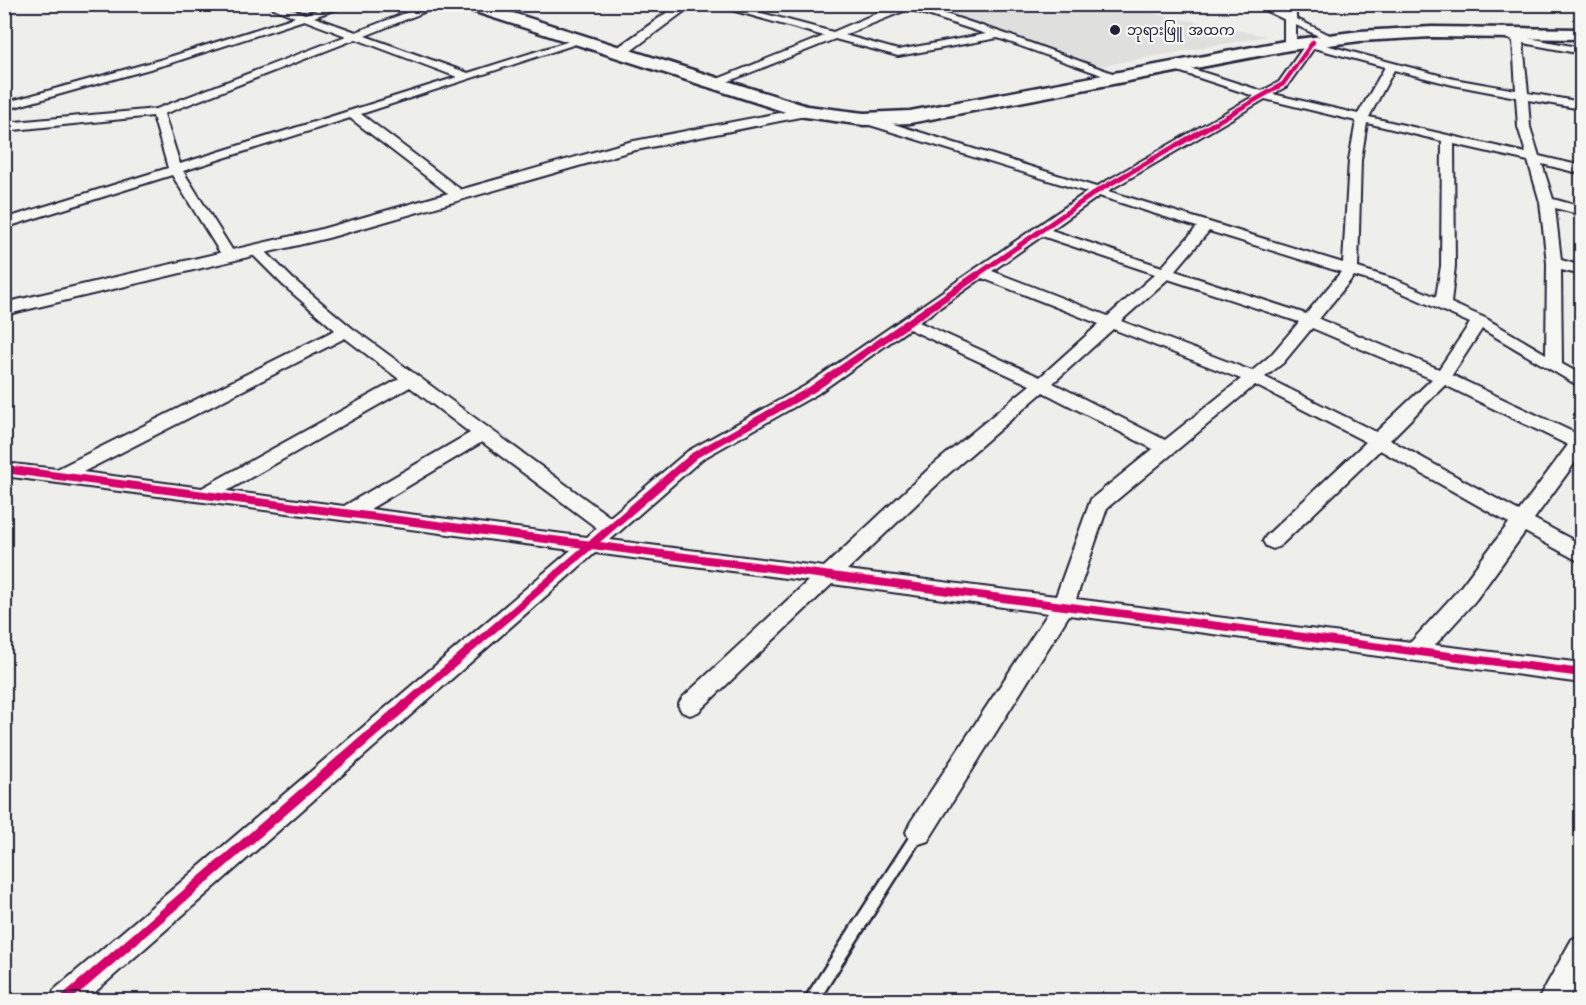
<svg xmlns="http://www.w3.org/2000/svg" width="1586" height="1005" viewBox="0 0 1586 1005" font-family="'Architects Daughter','Noto Sans Myanmar',sans-serif">
  <style>
    .built { fill: #dfdfde }
    .lines { fill: none; stroke-linecap: round; stroke-linejoin: round }
    .service-casing { stroke: #22223b; stroke-width: 5 }
    .minor-casing { stroke: #22223b; stroke-width: 4 }
    .tertiary-casing { stroke: #22223b; stroke-width: 4 }
    .trunk-casing { stroke: #22223b; stroke-width: 5 }
    .service { fill: #f6f6f2; fill-rule: evenodd }
    .minor { fill: #f6f6f2; fill-rule: evenodd }
    .tertiary { fill: #f6f6f2; fill-rule: evenodd }
    .trunk { fill: #f6f6f2; fill-rule: evenodd }
    .cycleway-far4-casing { stroke: #f6f6f2; stroke-width: 7 }
    .cycleway-far3-casing { stroke: #f6f6f2; stroke-width: 8 }
    .cycleway-far2-casing { stroke: #f6f6f2; stroke-width: 10 }
    .cycleway-far1-casing { stroke: #f6f6f2; stroke-width: 12 }
    .cycleway-casing { stroke: #f6f6f2; stroke-width: 14 }
    .cycleway-far4 { stroke: #d6006c; stroke-width: 4.5 }
    .cycleway-far3 { stroke: #d6006c; stroke-width: 5 }
    .cycleway-far2 { stroke: #d6006c; stroke-width: 7 }
    .cycleway-far1 { stroke: #d6006c; stroke-width: 8 }
    .cycleway { stroke: #d6006c; stroke-width: 10 }
    .poi-dot { fill: #22223b; stroke: #f6f6f2; stroke-width: 2 }
    .labels { text-anchor: middle; stroke-width: 4.5; stroke-linejoin: round; paint-order: stroke }
    .far-poi-label { font-size: 14px; fill: #22223b; stroke: #f6f6f2; text-anchor: start }
  </style>
  <rect width="100%" height="100%" fill="#eeeeeb"/>
  <filter id="ink" filterUnits="userSpaceOnUse"><feTurbulence type="fractalNoise" baseFrequency=".0167" numOctaves="2"/><feDisplacementMap in="SourceGraphic" scale="12" xChannelSelector="R" yChannelSelector="G"/><feConvolveMatrix kernelMatrix="1 2 1 2 8 2 1 2 1" color-interpolation-filters="sRGB"/></filter>
  <g filter="url(#ink)">
    <path class="built" d="M908 5H1111L1267 36 1100 66Z"/>
    <g class="lines">
      <defs>
        <path id="service" d="M919 826 923 828 925 832 923 836 819 1000H805L807 995 915 828Z"/>
        <path id="minor" d="M264 4H279L305 14 334 4H350L314 17 356 32 429 4H444L365 36 468 73 576 39 585 41 361 114 464 192V198H454L350 118 183 171 236 256 234 259H224L172 175 4 228V219L168 168 153 116 4 131V123L156 109 346 36 304 20 171 63 4 110V103L163 59 295 17ZM356 39 457 77 180 164 164 114Z
          M710 4H728L833 32 898 4H915L1003 33 1126 78 1116 80 998 38 898 56 835 39 714 87 708 84 710 82 824 36ZM909 9 986 34 898 50 844 35Z
          M1252 4H1266L1338 39 1329 41Z
          M1508 34 1582 48V54L1523 43 1528 93 1582 102V109L1528 100 1530 127 1539 156 1582 166V174L1542 164 1553 199 1582 207V215L1555 208 1561 260 1582 266V275L1561 270 1562 364 1582 375V388L1482 329 1452 375 1575 433 1582 430V453L1534 519 1582 545V563L1525 532 1475 601 1435 645 1582 663V683L1069 615 928 841 919 844 910 841 906 832 910 823 1048 613 832 584 698 712 690 715 682 712 678 705 682 698 808 581 595 553 86 1000H50L54 990 571 550 4 476V463L57 469 335 330 283 285 251 253 249 250 251 247H261L293 279 352 328 610 517 688 451 805 386 1087 192 860 122V116H868L1096 187 1254 96 1172 69V65H1180L1262 91 1279 82 1307 42 1313 39 1318 43 1454 79 1516 90 1513 41 1503 37ZM1314 48 1385 67 1358 114 1273 94 1287 86ZM1394 70 1453 85 1516 97 1518 127 1526 153 1369 117ZM1265 99 1356 121 1349 160 1343 263 1108 191ZM1367 123 1442 141 1441 266 1436 297 1397 280 1358 268 1361 160ZM1454 144 1528 161 1540 202 1547 263 1546 354 1485 318 1451 303 1455 266ZM1099 196 1197 227 1162 267 1051 230ZM1209 231 1341 272 1306 314 1175 271ZM1042 236 1155 274 1108 316 992 271ZM1354 276 1387 286 1470 323 1439 369 1319 319ZM982 278 1099 324 1040 377 919 322ZM1168 279 1299 322 1271 355 1252 371 1121 321ZM1312 328 1432 379 1376 432 1265 377 1283 363ZM909 329 1030 385 933 465 824 567 610 540 702 459 817 394ZM1113 329 1241 379 1165 440 1053 383ZM345 338 399 379 202 488 83 472ZM1255 385 1366 442 1266 536 1263 541 1266 546 1273 549 1280 546 1380 450 1509 523 1459 589 1411 642 1076 599 1107 508ZM1445 385 1568 445 1519 511 1390 440ZM410 387 470 433 344 506 227 491ZM1043 392 1153 449 1091 499 1056 596 847 570 947 475ZM482 442 597 528 587 537 370 509Z
          M1582 935V977L1568 1000H1538L1572 939Z"/>
        <path id="tertiary" d="M679 4H694L624 56H614V50Z
          M1284 4H1296V45L1290 49 1284 45Z
          M805 108 810 109 812 112 810 115 631 151 328 238 4 315V303L318 230 629 142Z"/>
        <path id="trunk" d="M458 4H484L807 106 864 113 910 111 1290 40 1360 31 1432 27 1582 29V39L1432 37 1360 41 1290 50 910 123 864 125 798 116 460 7Z"/>
      </defs>
      <use href="#service" class="service-casing"/>
      <use href="#minor" class="minor-casing"/>
      <use href="#tertiary" class="tertiary-casing"/>
      <use href="#trunk" class="trunk-casing"/>
      <use href="#service" class="service"/>
      <use href="#minor" class="minor"/>
      <use href="#tertiary" class="tertiary"/>
      <use href="#trunk" class="trunk"/>
      <defs>
        <path id="cycleway-far4" d="M1215 123 1283 84 1313 42"/>
        <path id="cycleway-far3" d="M974 277 1096 192 1217 122"/>
        <path id="cycleway-far2" d="M680 468 695 455 811 390 977 275"/>
        <path id="cycleway-far1" d="M4 469 1582 673
          M403 707 682 466"/>
        <path id="cycleway" d="M64 1000 405 705"/>
      </defs>
      <use href="#cycleway-far4" class="cycleway-far4-casing"/>
      <use href="#cycleway-far3" class="cycleway-far3-casing"/>
      <use href="#cycleway-far2" class="cycleway-far2-casing"/>
      <use href="#cycleway-far1" class="cycleway-far1-casing"/>
      <use href="#cycleway" class="cycleway-casing"/>
      <use href="#cycleway-far4" class="cycleway-far4"/>
      <use href="#cycleway-far3" class="cycleway-far3"/>
      <use href="#cycleway-far2" class="cycleway-far2"/>
      <use href="#cycleway-far1" class="cycleway-far1"/>
      <use href="#cycleway" class="cycleway"/>
    </g>
  </g>
  <circle class="poi-dot" cx="1115" cy="30" r="6"/>
  <g class="labels">
    <g class="far-poi-label">
      <text x="1127" y="35">ဘုရားဖြူ အထက</text>
    </g>
  </g>
  <rect width="1586" height="1005" fill="none" stroke="#f6f6f2" stroke-width="24"/>
  <rect x="12" y="12" width="1562" height="981" fill="none" stroke="#22223b" stroke-width="2" filter="url(#ink)"/>
</svg>
